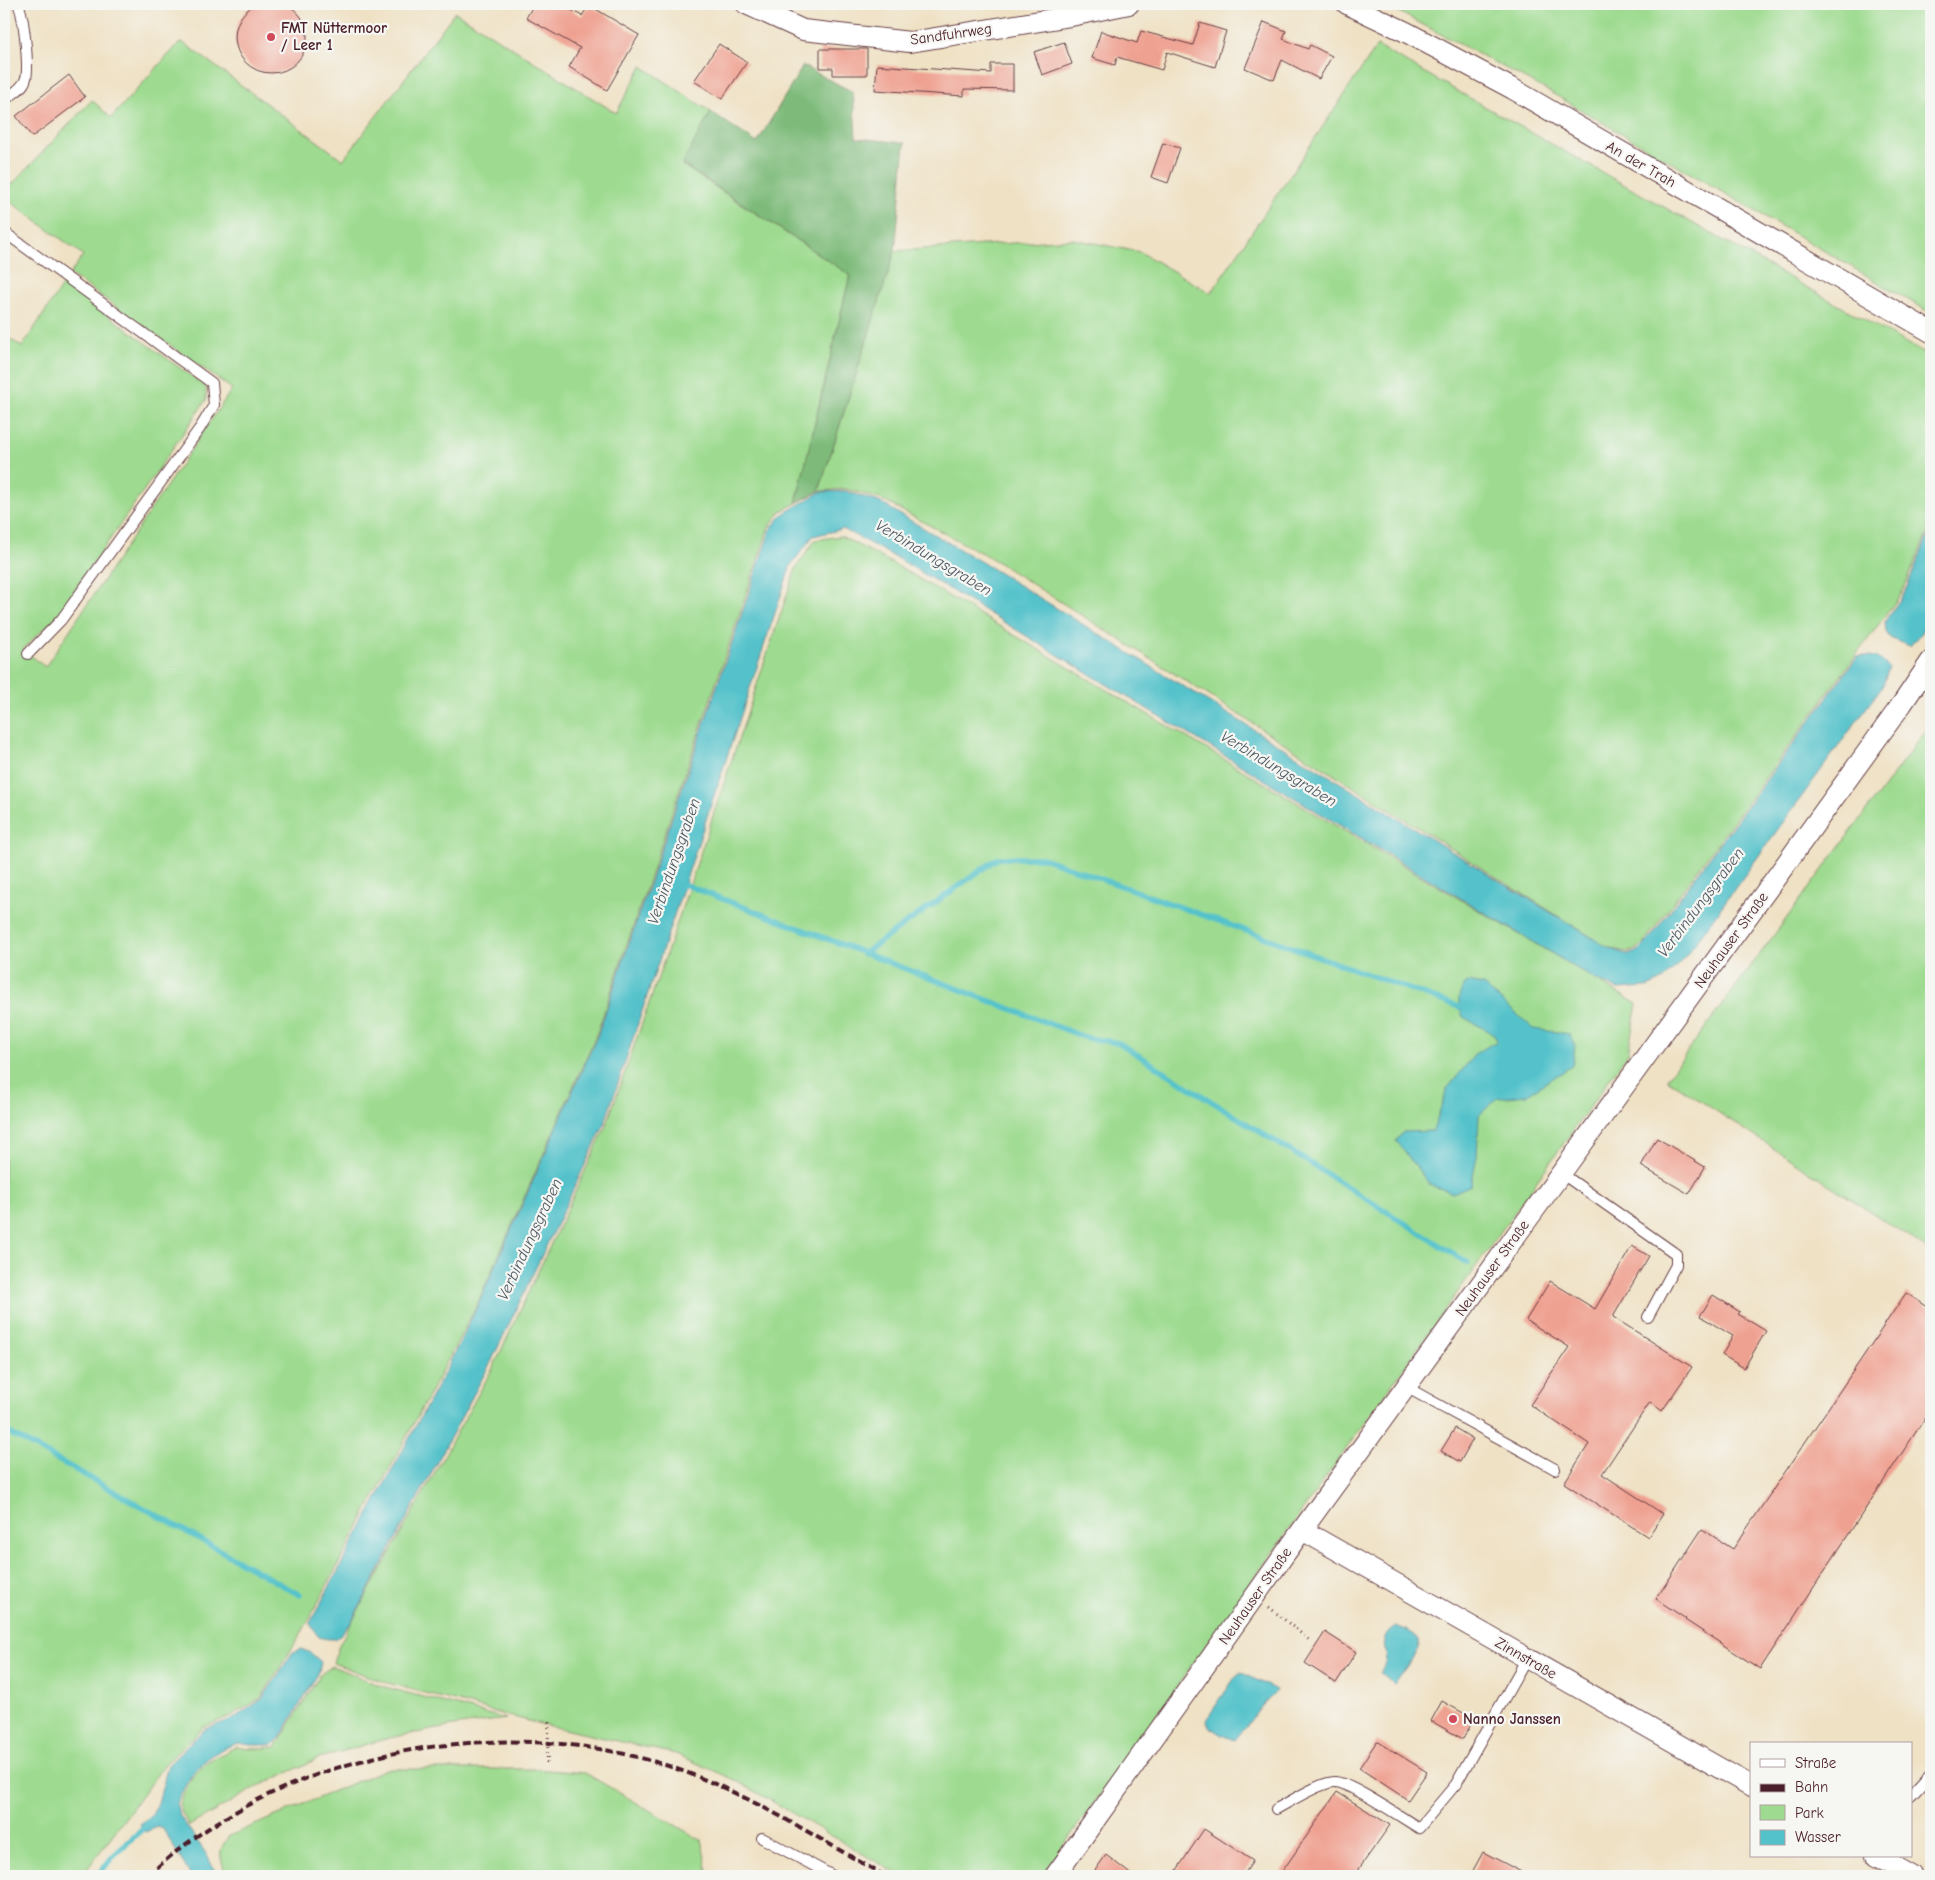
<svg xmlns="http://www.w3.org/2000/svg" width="1935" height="1880" viewBox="0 0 1935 1880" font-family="'Comic Neue',sans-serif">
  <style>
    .green { fill: #9edb90; stroke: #747d5e }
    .forest { fill: #7ebb7a; stroke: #646d52 }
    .water { fill: #54c2cb; stroke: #4f707b }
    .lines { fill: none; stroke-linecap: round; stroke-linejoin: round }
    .stream { stroke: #54c2cb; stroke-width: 5.5 }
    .building { fill: #efa191 }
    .service-casing { stroke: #633c42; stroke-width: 12 }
    .minor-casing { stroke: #633c42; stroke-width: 22 }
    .path { stroke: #633c42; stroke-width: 3; stroke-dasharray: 1 4; stroke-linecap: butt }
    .service { stroke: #fff; stroke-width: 10 }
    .minor { stroke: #fff; stroke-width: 20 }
    .rail { stroke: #4a1f2b; stroke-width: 4; stroke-dasharray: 8 4; stroke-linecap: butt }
    .poi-dot { fill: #d1495b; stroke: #f6f6f2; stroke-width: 2 }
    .labels { text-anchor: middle; stroke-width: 4.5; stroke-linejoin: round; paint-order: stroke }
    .poi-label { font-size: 15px; font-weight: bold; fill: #4a1f2b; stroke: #f6f6f2; text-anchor: start }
    .street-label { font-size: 15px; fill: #4a1f2b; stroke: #f6f6f2 }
    .water-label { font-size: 16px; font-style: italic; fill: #4e5863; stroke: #f6f6f2 }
  </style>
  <rect width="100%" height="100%" fill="#f6f6f2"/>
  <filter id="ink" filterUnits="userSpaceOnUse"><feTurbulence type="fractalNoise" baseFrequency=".02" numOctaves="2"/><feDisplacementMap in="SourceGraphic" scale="10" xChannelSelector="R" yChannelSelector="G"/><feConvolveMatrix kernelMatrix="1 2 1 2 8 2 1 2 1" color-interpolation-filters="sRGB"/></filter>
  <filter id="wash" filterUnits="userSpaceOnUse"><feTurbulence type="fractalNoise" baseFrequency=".0096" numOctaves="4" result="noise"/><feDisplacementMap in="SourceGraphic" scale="20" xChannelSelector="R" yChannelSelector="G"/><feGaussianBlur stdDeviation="1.12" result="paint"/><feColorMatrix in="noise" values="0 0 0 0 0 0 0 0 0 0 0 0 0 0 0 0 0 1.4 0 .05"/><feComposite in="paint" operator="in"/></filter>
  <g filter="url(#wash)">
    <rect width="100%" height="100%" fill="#efe1c4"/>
    <path class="green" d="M1399 4H1931V313L1550 92 1397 11Z
      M455 12 616 113 642 66 711 112 682 165 850 275 796 503 781 511 769 527 597 1033 475 1309 301 1634 261 1698 233 1715 204 1727 165 1764 82 1876H4V335L22 347 64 283 206 387V400L57 616 23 649 45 667 232 389 70 274 83 255 4 197V193L92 100 111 118 181 41 343 160Z
      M1377 46 1931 357V525L1902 593 1642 945C1631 957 1621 950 1607 947L991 558 880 499 846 489 819 491 895 251 1073 239 1140 252 1211 293Z
      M841 536 901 568 1637 1004 1628 1053 1042 1876H901L735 1780 676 1754 532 1722 384 1682 333 1663 339 1645 495 1364 606 1126 672 938 796 568 815 540Z
      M1931 724V1251L1667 1079Z
      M332 1666 381 1686 506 1719 459 1725 389 1738 319 1758 257 1787 189 1826 182 1813 179 1803 192 1777 208 1761 236 1747 249 1749 276 1747 320 1675Z
      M386 1769H535L585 1773 701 1840 709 1876H226C221 1857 216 1853 229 1836Z"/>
    <path class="forest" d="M803 66 853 92 856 138 905 143 895 251 819 491 796 503 850 275 682 164 711 112 757 143Z"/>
    <path class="water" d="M846 491 879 502 988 566 1607 947C1622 952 1631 960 1644 946L1857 657C1873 654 1877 657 1889 667L1883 685 1685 957 1663 980 1647 987 1618 989 1596 980 904 562 843 529 813 536 791 565 604 1125 491 1362 350 1624 336 1639C318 1639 318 1638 310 1623L447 1368 476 1309 598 1034 771 528 783 514 820 492Z
      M1931 529V617L1923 630 1910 646 1890 638 1886 632 1885 621 1904 594Z
      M1467 982 1483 985 1534 1029 1569 1034 1575 1046 1572 1066 1526 1095 1498 1098 1479 1115 1477 1156 1471 1185 1453 1193 1430 1185 1396 1141 1403 1132 1433 1131 1447 1089 1476 1053 1497 1041 1494 1034 1463 1017C1457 1000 1457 996 1467 982Z
      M1396 1626 1406 1630 1418 1638 1419 1649 1394 1684 1380 1673C1383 1669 1387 1664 1387 1658 1387 1657 1385 1651 1384 1650 1382 1640 1386 1631 1396 1626Z
      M301 1649 311 1653 321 1662 319 1672 280 1738 273 1745H250L238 1743 222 1749 207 1759 191 1776 176 1803 180 1816 207 1855 217 1876H191L163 1829 158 1827 145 1832 140 1824 152 1815 158 1803 168 1765 205 1729 235 1718 262 1699 293 1652Z
      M1241 1672 1276 1690 1274 1694 1261 1707 1235 1740C1224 1737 1210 1730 1206 1720L1236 1676Z"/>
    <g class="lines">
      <path class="stream" d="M678 882 1087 1038 1119 1043 1468 1263
        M863 954 998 858H1043L1459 1007
        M4 1430 300 1595
        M98 1876 113 1856 148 1824"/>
    </g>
    <g id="blocks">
      <path class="building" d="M235 37a36 36 0 1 1 72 0a36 36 0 1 1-72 0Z
        M534 4H560L582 16 589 5 639 35 607 90 569 67 580 48 526 18Z
        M1264 22 1286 31 1283 39 1308 49 1310 45 1332 56 1319 79 1282 60 1274 80 1245 68Z
        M1200 23 1226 31 1215 67 1167 52 1162 70 1117 57 1115 65 1092 58 1101 31 1137 43 1141 31 1193 45Z
        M1064 42 1072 64 1042 75 1034 52Z
        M719 44 747 62 722 99 694 81Z
        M820 49H867V75H833V68H820Z
        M991 64H1013V90L964 89V96L875 90 877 65 991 73Z
        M69 75 85 97 32 137 16 116Z
        M1163 143 1180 148 1168 183 1151 177Z
        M1657 1138 1705 1167 1689 1194 1641 1166Z
        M1632 1246 1649 1256 1613 1317 1692 1367 1662 1411 1650 1402 1602 1474 1663 1514 1648 1537 1564 1483 1589 1444 1530 1405 1569 1347 1526 1320 1550 1281 1595 1309Z
        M1906 1293 1931 1309V1409L1760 1669 1685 1620 1686 1619 1656 1599 1702 1529 1733 1549Z
        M1713 1295 1740 1312 1738 1314 1766 1331 1744 1368 1722 1355 1733 1336 1700 1316Z
        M1455 1428 1473 1439 1460 1462 1441 1451Z
        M1325 1632 1356 1652 1336 1683 1305 1663Z
        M1442 1701 1474 1719 1463 1739 1431 1721Z
        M1377 1741 1427 1772 1408 1800 1359 1768Z
        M1337 1792 1390 1825 1354 1876H1279Z
        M1204 1829 1253 1861 1243 1876H1173Z
        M1483 1852 1529 1876H1470Z
        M1106 1855 1133 1876H1091Z"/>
    </g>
  </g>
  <g filter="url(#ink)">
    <use href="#blocks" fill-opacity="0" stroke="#633c42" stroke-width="1"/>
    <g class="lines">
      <defs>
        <path id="service" d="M4 100C11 95 24 88 26 78 29 66 24 15 18 4
          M4 232 212 383 214 405 200 428 61 620 28 654
          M1561 1173 1676 1254V1265L1648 1317
          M1406 1387 1555 1469
          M1911 1795 1931 1773
          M1276 1809C1290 1802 1320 1782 1335 1782 1349 1782 1404 1819 1419 1828L1456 1784 1527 1658
          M762 1838 833 1876"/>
        <path id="minor" d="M746 4 803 30 910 42 1071 16 1129 4
          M1347 4 1406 32 1513 89 1931 332
          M1302 1530 1751 1786
          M1876 1856 1912 1876
          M1055 1876 1302 1530 1902 704 1931 661"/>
      </defs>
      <use href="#service" class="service-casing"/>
      <use href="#minor" class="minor-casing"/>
      <path class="path" d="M1269 1607 1309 1640
        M547 1763 549 1722"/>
      <use href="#service" class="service"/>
      <use href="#minor" class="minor"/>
      <path class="rail" d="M148 1876C278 1753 490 1712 659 1763 740 1788 812 1835 885 1876"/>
    </g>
  </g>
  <g class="poi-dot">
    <circle cx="271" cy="37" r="5"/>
    <circle cx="1453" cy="1719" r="5"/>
  </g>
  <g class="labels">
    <g class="poi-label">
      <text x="281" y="33">FMT Nüttermoor<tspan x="281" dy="17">/ Leer 1</tspan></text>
      <text x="1463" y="1724">Nanno Janssen</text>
    </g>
    <g class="street-label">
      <text transform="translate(951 34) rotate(-8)" y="5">Sandfuhrweg</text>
      <text transform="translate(1641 164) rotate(30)" y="5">An der Trah</text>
      <text transform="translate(1731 940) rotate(-54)" y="5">Neuhauser Straße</text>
      <text transform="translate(1492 1268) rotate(-54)" y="5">Neuhauser Straße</text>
      <text transform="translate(1255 1596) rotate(-55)" y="5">Neuhauser Straße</text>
      <text transform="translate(1526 1658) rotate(30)" y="5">Zinnstraße</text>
    </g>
    <g class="water-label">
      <text transform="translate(934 557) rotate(31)" y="6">Verbindungsgraben</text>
      <text transform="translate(1279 768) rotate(31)" y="6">Verbindungsgraben</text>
      <text transform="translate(673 861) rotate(-71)" y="6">Verbindungsgraben</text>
      <text transform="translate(1700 902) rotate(-53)" y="6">Verbindungsgraben</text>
      <text transform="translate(529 1239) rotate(-65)" y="6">Verbindungsgraben</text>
    </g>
  </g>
  <rect width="1935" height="1880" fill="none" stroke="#f6f6f2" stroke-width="20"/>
  <rect x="1750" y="1742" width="162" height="115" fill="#f6f6f2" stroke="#b1a0a2"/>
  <rect x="1760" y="1759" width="25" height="8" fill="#ffffff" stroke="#b1a0a2"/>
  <text x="1795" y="1768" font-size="15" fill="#4a1f2b">Straße</text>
  <rect x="1760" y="1784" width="25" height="8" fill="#4a1f2b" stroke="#b1a0a2"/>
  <text x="1795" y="1792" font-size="15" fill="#4a1f2b">Bahn</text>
  <rect x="1760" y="1805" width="25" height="15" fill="#9edb90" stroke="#b1a0a2"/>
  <text x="1795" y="1818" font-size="15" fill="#4a1f2b">Park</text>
  <rect x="1760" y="1830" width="25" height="15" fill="#54c2cb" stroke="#b1a0a2"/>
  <text x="1795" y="1842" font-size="15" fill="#4a1f2b">Wasser</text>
</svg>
